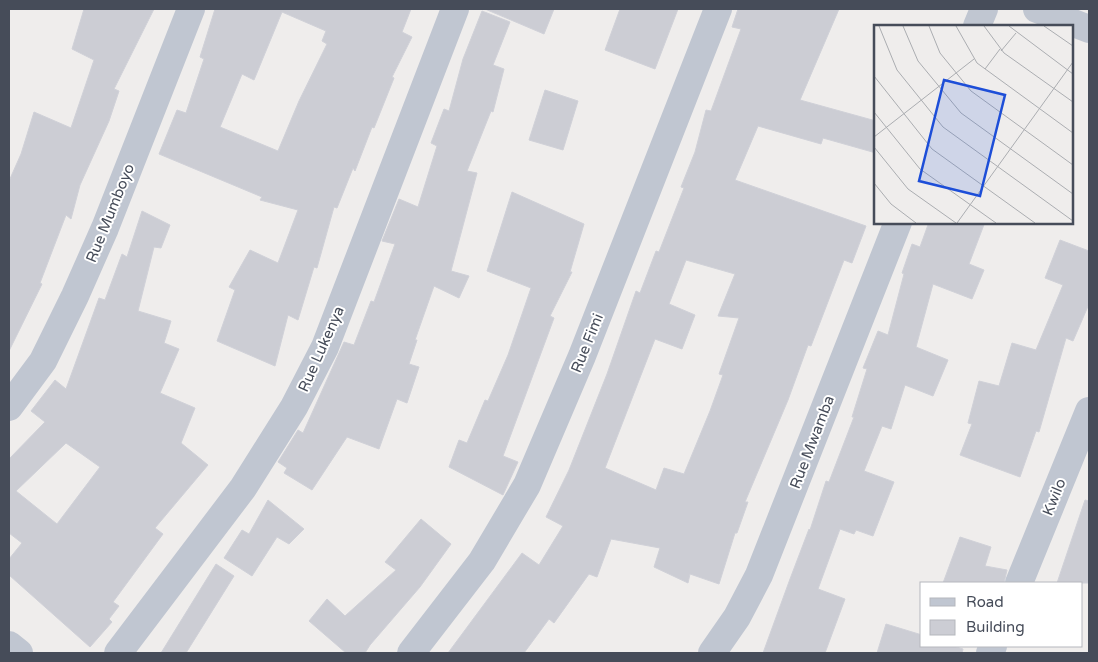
<svg xmlns="http://www.w3.org/2000/svg" width="1098" height="662" viewBox="0 0 1098 662" font-family="'Varela Round',sans-serif">
  <style>
    .building { fill: #cccdd4; stroke: #d0d1d8; fill-rule: evenodd }
    .lines { fill: none; stroke-linecap: round; stroke-linejoin: round }
    .minor { stroke: #c0c6d1; stroke-width: 28 }
    .labels { text-anchor: middle; stroke-width: 4; stroke-linejoin: round; paint-order: stroke }
    .street-label { font-size: 15px; fill: #464c59; stroke: #fff }
    .inset-road { fill: none; stroke: #abadb1; stroke-width: 1 }
    .view { fill: #1d4ed8; fill-opacity: 0.15; stroke: #1d4ed8; stroke-width: 2.5 }
    .inset-edge { fill: none; stroke: #464c59; stroke-width: 2.5 }
  </style>
  <rect width="100%" height="100%" fill="#efedec"/>
  <path class="building" d="M84 9H154L114 89 119 91 109 121 80 185 71 219 66 215 40 283 42 284 9 351V181L21 154 34 112 71 128 94 60 72 49Z
    M215 9H411L402 32 412 37 392 77 394 78 374 128 372 127 355 171 353 168 337 208 334 207 317 268 314 267 298 320 288 315 275 366 217 341 235 290 229 287 250 250 278 263 298 210 260 200 262 197 159 154 177 110 186 113 204 59 200 57ZM282 12 326 31 322 41 327 44 299 101 278 151 220 127 242 74 254 80Z
    M485 9H554L544 34Z
    M620 9H678L655 69 605 50Z
    M738 9H839L800 100 876 121V153L823 138 821 144 758 126 735 180 866 226 852 263 844 260 811 346 808 345 788 400 745 502H748L737 533H735L719 584 690 574 688 583 654 567 660 548 611 539 597 577 589 574 554 623 549 619 524 653H448L522 553 539 565 563 526 546 517 569 470 607 374 636 291 640 293 656 251 659 252 684 188 681 187 695 152 706 110 711 111 741 29 732 27ZM686 260 735 274 718 316 739 318 719 374 723 375 710 411 684 474 664 468 656 490 605 468 655 339 682 349 695 315 669 304Z
    M482 11 510 22 493 65 504 69 493 112 491 111 467 171 477 173 451 271 469 276 459 298 434 286 415 340H417L409 364 419 367 407 403 397 399 379 449 347 437 312 490 284 473 287 468 278 462 298 430 303 433 344 342 354 345 371 301 374 302 395 244 382 241 399 199 418 207 437 146 431 143 444 109 449 111 463 59Z
    M545 90 578 101 563 150 529 140Z
    M512 192 584 224 570 272H572L550 316 554 318 503 456 518 462 503 495 449 467 459 440 467 443 485 400 488 401 508 355 531 288 487 271Z
    M142 211 170 225 161 248 154 247 138 311 171 321 164 343 179 349 160 393 195 408 181 443 208 465 155 528 163 534 113 602 119 606 109 619 112 622 90 647 9 575V559L22 543 9 533V459L45 422 31 411 55 380 66 389 99 298 105 300 122 254 127 257ZM66 443 100 467 57 524 16 491Z
    M929 222H985L969 264 984 270 972 299 933 284 916 347 948 360 933 396 905 385 891 429 882 426 864 471 894 482 873 536 856 530 854 534 840 529 818 589 845 599 825 653H763L790 579 809 529 810 530 826 481 829 482 854 417H852L867 369 863 368 878 331 888 335 904 274 902 273 912 244 920 247Z
    M1060 240 1089 251V304L1073 341 1066 338 1039 432 1036 431 1020 477 960 455 972 424 968 423 979 381 999 386 1012 343 1036 350 1063 285 1045 278Z
    M268 500 304 529 289 544 277 537 252 576 224 558 242 530 249 534Z
    M1085 500 1089 501V583H1057Z
    M421 519 451 544 420 587 370 645 365 653H346L309 621 327 599 345 616 396 570 385 562Z
    M960 537 991 547 985 566 1007 570 1004 583H943Z
    M216 564 234 576 186 653H161Z
    M886 624 922 635V646H953L963 649 962 653H877Z"/>
  <g class="lines">
    <path class="minor" d="M1037 9 1089 29
      M977 26 984 9
      M9 407 43 361 75 296 105 228 191 9
      M1019 583 1089 411
      M9 645 19 653
      M118 653 243 488 294 407 325 347 455 9
      M411 653 482 561 527 485 582 356 718 9
      M712 653 737 617 759 575 898 222
      M990 653 993 646"/>
  </g>
  <g class="labels">
    <g class="street-label">
      <text transform="translate(110 213) rotate(-68)" y="5">Rue Mumboyo</text>
      <text transform="translate(587 343) rotate(-68)" y="5">Rue Fimi</text>
      <text transform="translate(321 349) rotate(-66)" y="5">Rue Lukenya</text>
      <text transform="translate(812 442) rotate(-69)" y="5">Rue Mwamba</text>
      <text transform="translate(1054 497) rotate(-68)" y="5">Kwilo</text>
    </g>
  </g>
  <g transform="translate(874 25)">
    <rect width="199" height="199" fill="#efedec"/>
    <path class="inset-road" d="M5 1 23 45 69 102 199 196M29 1 44 36 87 88 199 169M55 1 66 28 97 66 199 140M82 1 103 38 199 108M110 1 130 28 199 77M135 1 199 49M170 1 199 21M127 26 142 8M111 44 126 24M0 51 58 124 161 198M0 87 46 144 122 198M0 112 100 34M0 122 34 164 82 198M0 158 17 179 42 198M83 198 199 37"/>
    <path class="view" d="M70 55 131 70 106 171 45 156Z"/>
    <rect width="199" height="199" class="inset-edge"/>
  </g>
  <rect width="1098" height="662" fill="none" stroke="#464c59" stroke-width="20"/>
  <rect x="920" y="582" width="162" height="65" fill="#ffffff" stroke="#b5b7bd"/>
  <rect x="930" y="598" width="25" height="8" fill="#c0c6d1" stroke="#b5b7bd"/>
  <text x="966" y="607" font-size="15" fill="#464c59">Road</text>
  <rect x="930" y="620" width="25" height="15" fill="#cccdd4" stroke="#b5b7bd"/>
  <text x="966" y="632" font-size="15" fill="#464c59">Building</text>
</svg>
